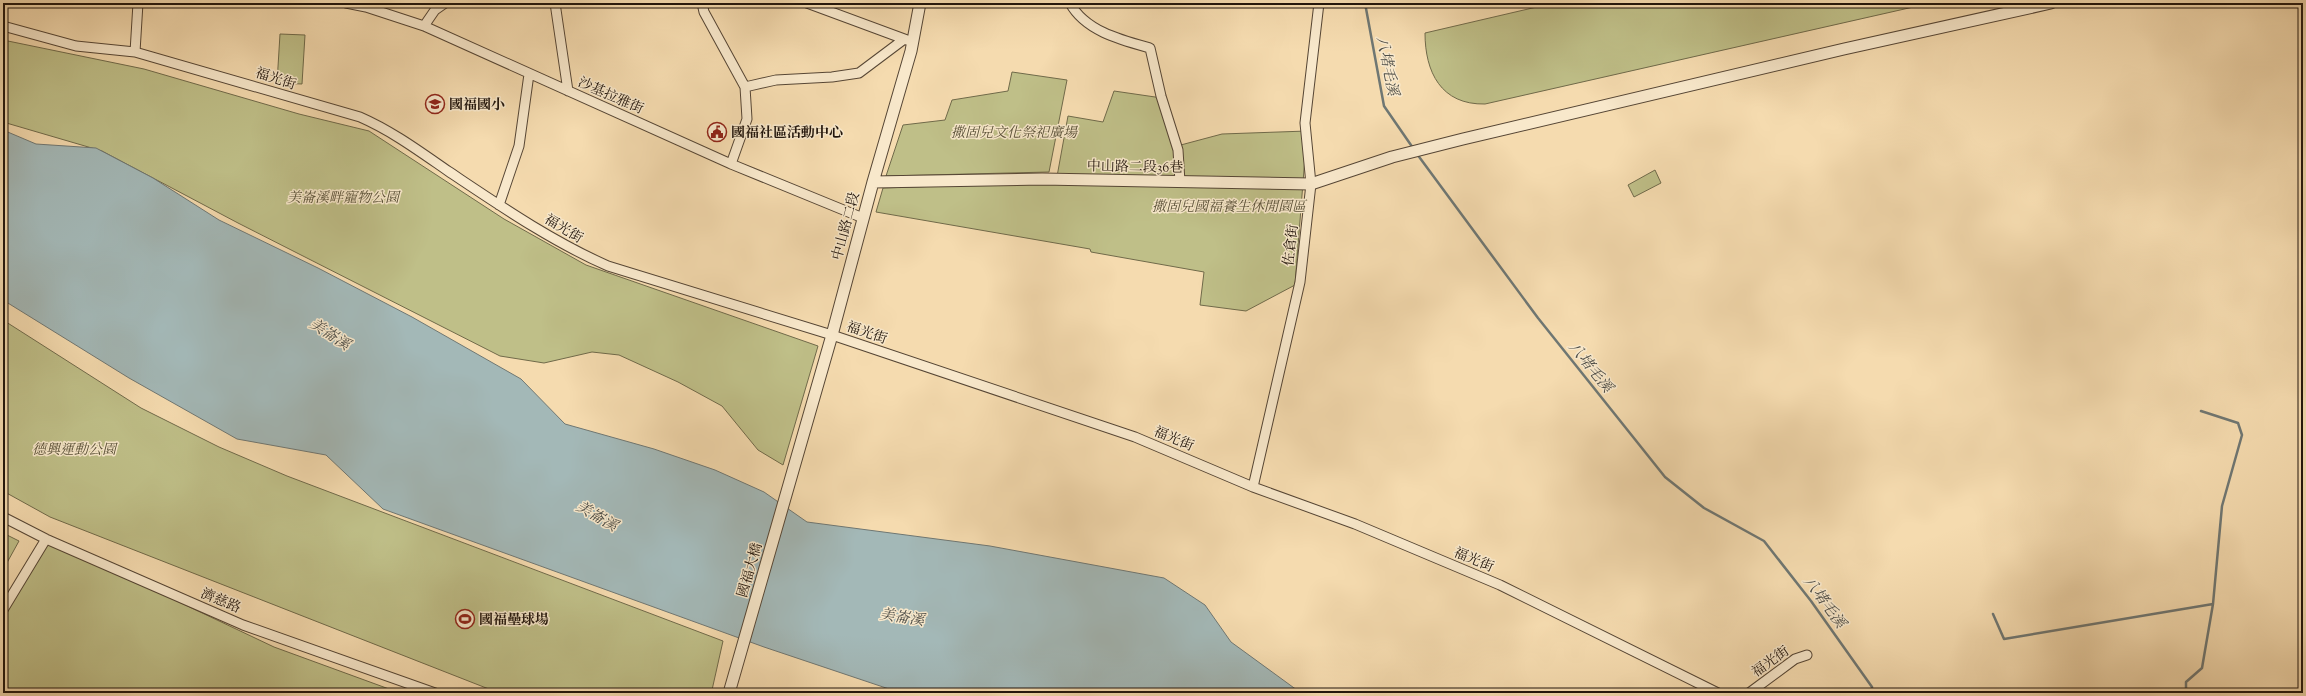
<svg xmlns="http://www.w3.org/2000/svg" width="2306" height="696" viewBox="0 0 2306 696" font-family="'Sorts Mill Goudy','Noto Serif TC',serif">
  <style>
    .green { fill: #bfbf88; stroke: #706a4a }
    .water { fill: #a3b8b7; stroke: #6f7773 }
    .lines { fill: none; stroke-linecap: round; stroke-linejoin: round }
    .stream { stroke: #6f7773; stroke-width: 2.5 }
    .minor-casing { stroke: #564635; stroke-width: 11 }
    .tertiary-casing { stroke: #564635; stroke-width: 13 }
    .minor { stroke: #f8e8cb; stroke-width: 9 }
    .tertiary { stroke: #f8e8cb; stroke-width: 11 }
    .labels { text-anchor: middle; stroke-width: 3; stroke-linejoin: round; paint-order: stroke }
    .street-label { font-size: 14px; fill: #21150c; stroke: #f8e8cb }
    .poi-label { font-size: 14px; font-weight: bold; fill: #21150c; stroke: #f8e8cb; text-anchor: start }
    .park-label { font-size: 14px; font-style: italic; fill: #585037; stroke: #f8e8cb }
    .water-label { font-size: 15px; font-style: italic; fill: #4e4e48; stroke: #f8e8cb }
  </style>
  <rect width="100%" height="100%" fill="#f5dbaf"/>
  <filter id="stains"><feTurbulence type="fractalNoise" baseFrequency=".005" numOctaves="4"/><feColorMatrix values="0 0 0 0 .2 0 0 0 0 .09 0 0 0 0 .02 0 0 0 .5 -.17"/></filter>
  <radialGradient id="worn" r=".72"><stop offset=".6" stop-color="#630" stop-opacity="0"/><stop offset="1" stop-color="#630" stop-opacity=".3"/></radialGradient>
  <path class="green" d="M1554 3H1931L1485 104C1441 105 1425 72 1425 33Z
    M280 34 305 35 302 84 277 83Z
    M3 40 144 69 299 114 369 131 504 219 586 265 818 346 783 465 758 450 722 406 678 382 619 355 592 352 544 363 500 356 238 223 102 151 3 122Z
    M1012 72 1067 80 1049 172 886 176 903 125 945 120 952 100 1008 91Z
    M1114 91 1162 98 1177 146 1222 134 1307 131 1295 285 1246 311 1200 305 1204 272 1091 252 1090 249 876 212 883 188 1056 182 1068 116 1103 122Z
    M1655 170 1661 183 1634 197 1628 185Z
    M3 320 141 408 219 447 287 476 723 641 712 690 704 693H499L50 517 3 491Z
    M3 533 19 541 3 570Z
    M46 539 274 647 400 693H3V615Z"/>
  <path class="water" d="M3 130 36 144 96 148 153 178 219 220 318 268 412 317 521 379 565 424 654 449 715 470 764 492 807 522 990 546 1164 578 1205 605 1231 642 1301 693H901L764 647 383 509 326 455 237 439 129 378 3 300Z"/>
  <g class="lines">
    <path class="stream" d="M1365 3 1384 106 1413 148
      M1417 154 1538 318 1665 477 1704 508 1764 541 1811 601 1872 687V693
      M1993 614 2004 639 2213 604
      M2186 693V682L2202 668 2213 604 2222 506 2242 435 2238 423 2201 411"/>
    <defs>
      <path id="minor" d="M346 3 366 7 424 26 731 164 863 218
        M555 3 568 91
        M702 3 704 12 745 87 747 119 731 164
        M807 3 907 40
        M1070 3C1085 31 1121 40 1150 48L1161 96 1178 150 1180 182
        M3 26 76 46 135 52 360 117C392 131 419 151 448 171 499 205 551 241 608 266L832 335 1135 437 1253 487 1355 524 1500 585 1718 693
        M424 26 435 10 445 3
        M135 52 138 3
        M745 87 776 80 832 77 859 73 903 40
        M499 205 519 146 529 74
        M1253 487 1300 282 1311 184 1305 123 1319 3
        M3 517 46 539 243 625 435 693
        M3 610 46 539
        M1749 693 1795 659 1807 655"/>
      <path id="tertiary" d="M873 182 1042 179 1311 184 1392 157 1463 139 1844 49 2051 3
        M729 693 832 335 873 182 911 51 920 3"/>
    </defs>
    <use href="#minor" class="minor-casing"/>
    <use href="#tertiary" class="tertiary-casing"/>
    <use href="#minor" class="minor"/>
    <use href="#tertiary" class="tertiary"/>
  </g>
  <defs>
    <symbol id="school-ring" viewBox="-11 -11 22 22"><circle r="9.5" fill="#f8e8cb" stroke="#8f2418" stroke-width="1.5"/><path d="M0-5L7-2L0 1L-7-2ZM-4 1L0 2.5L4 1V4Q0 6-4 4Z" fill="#8f2418"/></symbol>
    <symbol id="civic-ring" viewBox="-11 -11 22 22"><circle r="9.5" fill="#f8e8cb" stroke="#8f2418" stroke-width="1.5"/><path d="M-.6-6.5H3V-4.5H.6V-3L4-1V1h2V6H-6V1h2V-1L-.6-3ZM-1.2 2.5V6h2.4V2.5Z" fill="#8f2418"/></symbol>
    <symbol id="stadium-ring" viewBox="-11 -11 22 22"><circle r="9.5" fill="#f8e8cb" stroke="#8f2418" stroke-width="1.5"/><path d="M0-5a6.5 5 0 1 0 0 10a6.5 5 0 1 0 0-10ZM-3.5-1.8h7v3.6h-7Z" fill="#8f2418"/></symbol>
  </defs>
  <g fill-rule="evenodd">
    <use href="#school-ring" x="424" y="93" width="22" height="22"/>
    <use href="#civic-ring" x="706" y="121" width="22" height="22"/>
    <use href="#stadium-ring" x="454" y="608" width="22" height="22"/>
  </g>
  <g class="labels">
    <g class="street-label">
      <text transform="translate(276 78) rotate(18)" y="5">福光街</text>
      <text transform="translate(611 95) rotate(24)" y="5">沙基拉雅街</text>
      <text transform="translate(1135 166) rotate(1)" y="5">中山路二段36巷</text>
      <text transform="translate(845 226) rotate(-75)" y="5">中山路二段</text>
      <text transform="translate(564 228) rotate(31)" y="5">福光街</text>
      <text transform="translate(1290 245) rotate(-83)" y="5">佐倉街</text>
      <text transform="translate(867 332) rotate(19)" y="5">福光街</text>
      <text transform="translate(1174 438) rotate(23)" y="5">福光街</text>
      <text transform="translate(1474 559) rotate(23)" y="5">福光街</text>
      <text transform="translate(749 570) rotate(-74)" y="5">國福大橋</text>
      <text transform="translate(221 600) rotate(23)" y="5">濟慈路</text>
      <text transform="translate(1770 661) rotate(-35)" y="5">福光街</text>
    </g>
    <g class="poi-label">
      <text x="449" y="109">國福國小</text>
      <text x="731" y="137">國福社區活動中心</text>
      <text x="479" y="624">國福壘球場</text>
    </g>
    <g class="park-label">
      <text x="1014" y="137">撒固兒文化祭祀廣場</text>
      <text x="343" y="202">美崙溪畔寵物公園</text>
      <text x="1229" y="211">撒固兒國福養生休閒園區</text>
      <text x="74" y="454">德興運動公園</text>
    </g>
    <g class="water-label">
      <text transform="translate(1388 66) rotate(79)" y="5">八堵毛溪</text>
      <text transform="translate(330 334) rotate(33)" y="5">美崙溪</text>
      <text transform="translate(1591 367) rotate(51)" y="5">八堵毛溪</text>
      <text transform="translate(597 516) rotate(30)" y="5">美崙溪</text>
      <text transform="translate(1825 602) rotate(54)" y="5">八堵毛溪</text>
      <text transform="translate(902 617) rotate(9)" y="5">美崙溪</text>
    </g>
  </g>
  <rect width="2306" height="696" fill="none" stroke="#f5dbaf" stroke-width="16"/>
  <rect x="4" y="4" width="2298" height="688" fill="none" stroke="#21150c" stroke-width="2"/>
  <rect x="8" y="8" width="2290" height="680" fill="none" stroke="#21150c"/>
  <rect width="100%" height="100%" filter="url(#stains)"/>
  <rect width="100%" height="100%" fill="url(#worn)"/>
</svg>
